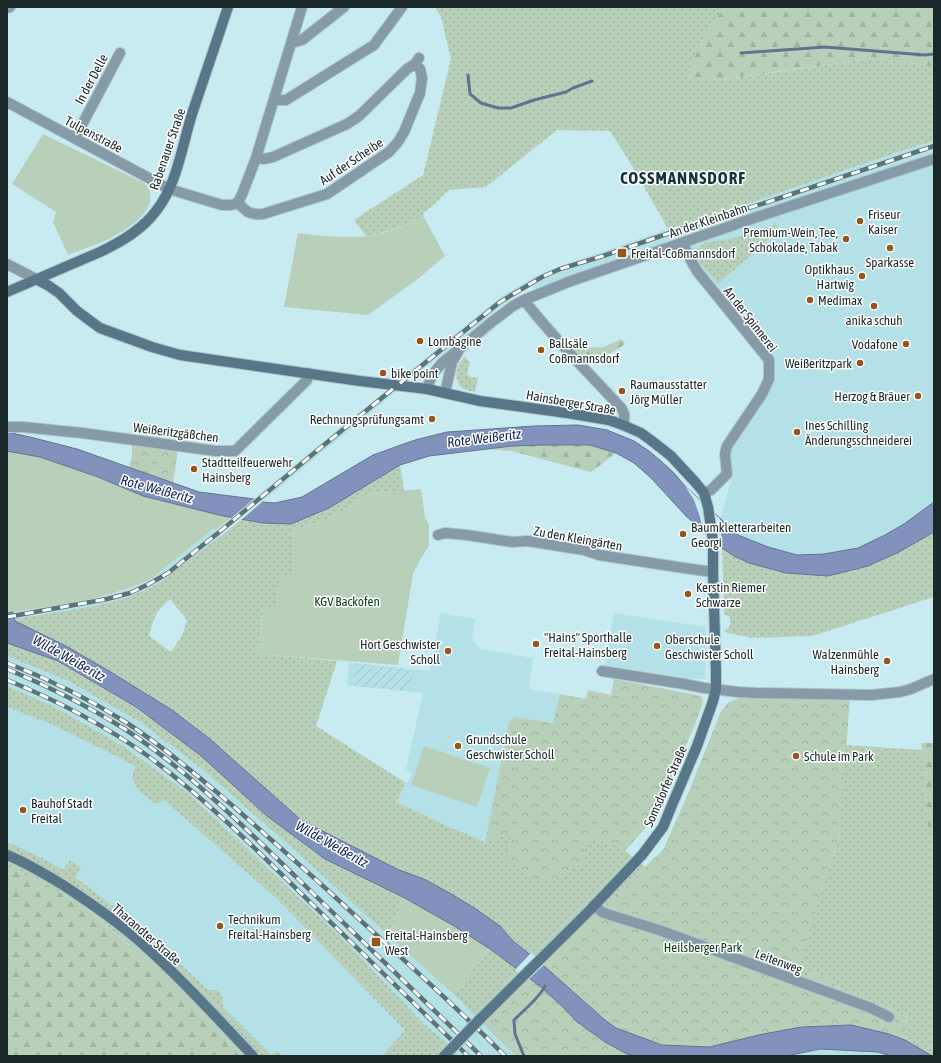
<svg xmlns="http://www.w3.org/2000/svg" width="941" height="1063" viewBox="0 0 941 1063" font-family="'Asap Condensed',sans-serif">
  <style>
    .built { fill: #b4e0e7 }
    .industrial { fill: url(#industrial-furrows) }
    .grass { fill: url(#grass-dots); fill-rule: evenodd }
    .forest { fill: url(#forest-firs) }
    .park { fill: url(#park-crowns) }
    .garden { fill: #b8d0ba }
    .water { fill: #8193bd; stroke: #627391 }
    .pier { fill: #c8ebf1 }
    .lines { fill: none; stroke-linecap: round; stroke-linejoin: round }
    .stream { stroke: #627391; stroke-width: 3 }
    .street-casing { stroke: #a9c8cd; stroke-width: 12 }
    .secondary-casing { stroke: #a9c8cd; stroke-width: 12 }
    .street { stroke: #869aa7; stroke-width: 10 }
    .secondary { stroke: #597689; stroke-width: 10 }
    .rail-casing { stroke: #5d7376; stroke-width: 4.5 }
    .rail { stroke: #fff; stroke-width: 3; stroke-dasharray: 9; stroke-linecap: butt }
    .secondary-bridge-casing { stroke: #a9c8cd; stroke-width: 12; stroke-linecap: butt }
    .secondary-bridge { stroke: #597689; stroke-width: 10 }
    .poi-dot { fill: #95561e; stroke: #fff; stroke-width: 1.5 }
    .labels { text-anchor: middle; stroke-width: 3; stroke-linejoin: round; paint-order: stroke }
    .street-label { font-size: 13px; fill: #1a282a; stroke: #fff }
    .poi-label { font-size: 13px; fill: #1a282a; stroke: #fff; text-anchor: start }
    .park-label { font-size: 13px; fill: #0f3c19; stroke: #fff }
    .water-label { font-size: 14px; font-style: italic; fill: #142458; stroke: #fff }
    .district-label { font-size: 17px; font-weight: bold; letter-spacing: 1px; fill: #153439; stroke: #fff }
  </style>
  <defs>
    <pattern id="industrial-furrows" width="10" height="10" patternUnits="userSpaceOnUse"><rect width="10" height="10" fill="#b4e0e7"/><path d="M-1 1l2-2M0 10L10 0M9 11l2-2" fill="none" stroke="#9ac0c6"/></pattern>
    <pattern id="grass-dots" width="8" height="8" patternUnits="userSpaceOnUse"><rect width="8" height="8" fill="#b8d0ba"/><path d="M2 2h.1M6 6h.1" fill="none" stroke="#9eb3a0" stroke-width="1.8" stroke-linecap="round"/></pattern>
    <pattern id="forest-firs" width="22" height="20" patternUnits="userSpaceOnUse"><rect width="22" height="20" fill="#b8d0ba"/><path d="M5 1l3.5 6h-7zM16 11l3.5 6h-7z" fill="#9eb3a0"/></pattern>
    <pattern id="park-crowns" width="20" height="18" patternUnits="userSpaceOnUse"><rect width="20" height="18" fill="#b8d0ba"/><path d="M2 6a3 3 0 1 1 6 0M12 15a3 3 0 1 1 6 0" fill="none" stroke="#9eb3a0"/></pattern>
  </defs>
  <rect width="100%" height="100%" fill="#c8ebf1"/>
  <path class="built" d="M934 141V502L904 524 885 535 858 548 824 554 797 555 767 547 738 535 720 519 731 482 726 444 775 367 677 239 605 264 535 291 532 286 515 296 504 304 415 376 262 502 257 496 488 307 503 295 540 274 563 265 668 229 706 218 910 148Z
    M214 528 221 536 157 584 147 590 125 599 104 605 14 619 13 612 104 596 122 591 142 584 151 579Z
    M441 613 475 619 472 639 480 649 533 658 529 689 560 694 553 723 515 717 485 843 477 838 458 831 396 802 412 773 406 769 423 693 347 685 349 663 430 671Z
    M614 613 706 627 705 679 684 678 605 665Z
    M7 656 68 681 140 722 202 769 300 855 418 962 493 1033 516 1056H460L445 1041 424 1024 344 940 188 793 123 746 55 707 7 686Z
    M7 707 53 725 116 756 135 766 164 800 276 898 405 1030 382 1056H282L279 1054 271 1055 223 1007 222 995 217 990H208L158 943 116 908 75 877 81 868 64 870 42 858 7 842Z
    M820 1049 878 1052 891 1056H786Z"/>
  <path class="industrial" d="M355 663 408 669 407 678H412L410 691 353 686Z"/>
  <path class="grass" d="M435 7H724L705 36 684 77 721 80 875 58 934 67V141L910 148 706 218 668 229 634 169 610 131 557 130 486 187 449 190 430 208 423 213 424 217C405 225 387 233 366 236L354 220 423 175 451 59 441 17Z
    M775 222 778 227 777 232 718 284 699 262 696 256 698 249 704 243 734 238 774 225Z
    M465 356 470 363 467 373 470 377 478 378 475 392 463 389 459 385 456 376 458 365Z
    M400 465 404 491 369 494 331 518 310 525 291 530V578L274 610 263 609 258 654 337 661 316 726 406 783 396 802 458 831 477 838 485 843 511 832 588 839 617 844 645 867 610 900 593 918 543 965 513 941 500 926 476 909 453 895 426 880 397 869 301 820 210 739 172 710 109 671 66 646 14 621V619C33 616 53 613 72 610 102 605 130 600 157 584L221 536 242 519 263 523 363 488ZM170 599 187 620 182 636 171 652 149 636C154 617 155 613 170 599Z
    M934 532V597L812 636 752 638 724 632 730 626V617L724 614 722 548 734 556 749 563 786 573 828 576 899 552Z
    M7 643 58 661 136 708 200 755 267 816 325 859 403 897 390 937 300 855 202 769 140 722 68 681 7 656Z
    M7 686 55 707 123 746 188 793 344 940 424 1024 445 1041 460 1056H382L405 1030 276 898 164 800 156 804 138 790 132 777 135 766 116 756 53 725 7 707Z
    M845 745 922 750 928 829H934V1056H932L905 1040 907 1017 885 1006 837 989 832 980 813 973 806 978 796 976 827 871 839 838Z
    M7 842 42 858 64 870 70 860 81 868 75 877 116 908 158 943 208 990H217L222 995 223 1007 271 1055 277 1051 282 1056H242L200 1012 123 939 84 907 42 882 7 866Z
    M490 949 530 979 483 1024 453 994Z"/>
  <path class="forest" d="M724 7H934V67L875 58 746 76 721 80 683 77 705 36Z
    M621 339 625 343C619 352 596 358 585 361L572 348 604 347Z
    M542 445H590L616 453 591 472 511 451 486 449 512 446Z
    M921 743H934V829H928Z
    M7 866 42 882 84 907 153 965 200 1012 242 1056H7Z"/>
  <path class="park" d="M132 444 178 450 173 483 129 467 132 457Z
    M614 679 701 696 703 702 696 722 652 826H647L625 851 617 844 588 839 583 864 547 882 530 878 506 859 511 832 485 843 509 722 515 717 553 723 560 694 586 699 588 690 611 695Z
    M739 698 850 699 839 838 827 871 797 976 806 978 813 973 832 980 837 989 885 1006 907 1017 905 1040 889 1034 851 1025 802 1027 763 1034 709 1047 662 1045 616 1028 605 1020 543 965 593 918 610 900 663 850 688 794 721 711 729 702Z
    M530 979 541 987 565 1009 576 1021 627 1054 636 1056H516L483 1024Z"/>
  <path class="garden" d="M43 134 144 183C165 203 131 228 114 236 100 244 83 249 68 255L53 222 56 212 12 184Z
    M424 217 445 256 419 278 368 315 284 307 298 233C325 236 352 240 378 234 394 231 409 223 424 217Z
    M7 451 40 457 98 477 143 496 223 516 232 517 216 530 214 528 151 579C107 600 55 605 7 613Z
    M421 489 425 518 429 525V546L420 560 413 574 398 665 258 654 263 609 274 610 279 577 291 578V530L310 525 331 518 369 494Z
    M424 746 490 768 477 807 411 785Z
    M403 897 454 926 490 949 453 994 390 937Z"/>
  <path class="water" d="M578 425 607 430 634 441 649 451 661 461 674 473 685 486 738 535 768 547 797 555 824 554 858 548 885 535 904 524 934 502V532L899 552 868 566 828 576 786 573 749 563 734 556 722 548 703 531 686 516 651 478 634 463 616 453 590 445H542L512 446 429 456 400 465 329 508 291 524 263 523 223 516 143 496 98 477 40 457 7 451V432L30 437 77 449 199 492 254 499 262 502 275 503 302 497 373 455 415 440 447 432 534 426Z
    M13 612 15 621 66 646 109 671 172 710 210 739 301 820 397 869 426 880 453 895 476 909 500 926 513 941 543 965 605 1020 616 1028 662 1045 709 1047 763 1034 802 1027 851 1025 889 1034 905 1040 932 1056H891L878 1052 820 1049 786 1056H636L627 1054 605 1042 576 1021 565 1009 541 987 490 949 454 926 403 897 325 859 267 816 200 755 136 707 58 661 7 643V613Z"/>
  <path class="pier" d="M685 486 720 519 722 548 703 531 700 517 694 500Z
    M255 498 260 499 262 502 240 521 230 519Z
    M531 953 545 964 528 980 515 970Z"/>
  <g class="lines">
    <path class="stream" d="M741 53 825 47 925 55 934 54
      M468 75 470 94 481 103 498 108H511L534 100 566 92 573 88 592 81
      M524 1056 515 1034 514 1020C523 1011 540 997 545 986"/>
    <defs>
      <path id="street" d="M7 8 10 7
        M291 43 302 40 344 7
        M274 99 279 100H286L374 45 402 7
        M7 102 169 189 222 205H231L238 203 243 192 256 158 302 7
        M75 138 120 53
        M256 158 264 159 273 157 347 124 359 116 407 69 415 64 419 58
        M238 203C247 212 249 215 263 214L327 194 389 152 398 142 404 132 420 93 422 78 420 69 415 64
        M683 243 689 257 697 271 769 360V379L762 394 727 446 725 454 727 474 711 490 704 493
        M7 264 36 279
        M524 300C554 339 589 373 622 409 625 414 625 419 623 425
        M427 389 432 375 442 363 493 321 513 306 524 300 571 281 754 218 934 159
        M445 393 452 362 458 352
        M7 427H23L82 433 216 451H235L302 385 307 380 308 373
        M438 535 445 533 467 535 512 542 528 541 584 550 599 555 684 568 713 572
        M602 671 684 684 704 688 738 692 756 693 872 695 900 692 911 689 934 679
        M594 905 602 912 607 914 659 930 871 1008 889 1017"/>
      <path id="secondary" d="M36 279 49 286 59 293 77 311 100 328 152 347 180 355 360 381 427 389 480 401 567 413 609 420 623 425 641 433 652 441 671 456 696 483 704 493 708 507 713 541V572L716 672V689L713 701 697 746 672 805 663 827 642 855 589 911 479 1020
        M7 292 100 252C121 242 142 230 156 211 177 185 182 146 192 114 204 78 216 43 228 7
        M7 855C27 863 45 874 63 885 89 902 114 919 137 939 178 975 215 1016 253 1056
        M444 1056 452 1048"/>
    </defs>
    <use href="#street" class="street-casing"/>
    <use href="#secondary" class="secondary-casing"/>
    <use href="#street" class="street"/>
    <use href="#secondary" class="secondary"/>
    <defs>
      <path id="rail" d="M7 617 107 599 130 593 149 584 168 573 218 533 319 449 500 302 542 277 560 269 603 256 687 227 768 202 934 146
        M7 663C49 679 89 699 127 723 165 748 199 777 233 806 267 836 301 866 334 896 391 949 450 1000 505 1056
        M7 669C47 686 86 705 123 728 185 768 241 824 294 875 356 935 419 995 481 1056
        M7 680C56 700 104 725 148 756 206 799 260 853 312 904 364 955 416 1005 468 1056"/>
    </defs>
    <use href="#rail" class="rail-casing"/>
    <use href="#rail" class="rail"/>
    <defs>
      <path id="secondary-bridge" d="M452 1048 479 1020"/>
    </defs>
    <use href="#secondary-bridge" class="secondary-bridge-casing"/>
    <use href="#secondary-bridge" class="secondary-bridge"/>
  </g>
  <g class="poi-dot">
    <circle cx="860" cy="221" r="4"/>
    <circle cx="846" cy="239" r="4"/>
    <circle cx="890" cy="248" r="4"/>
    <rect x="617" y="248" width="10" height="10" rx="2"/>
    <circle cx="862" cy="276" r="4"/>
    <circle cx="810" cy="300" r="4"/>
    <circle cx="874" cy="306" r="4"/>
    <circle cx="420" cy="341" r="4"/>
    <circle cx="906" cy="344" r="4"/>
    <circle cx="541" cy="350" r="4"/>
    <circle cx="860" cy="363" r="4"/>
    <circle cx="383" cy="373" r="4"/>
    <circle cx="622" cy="391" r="4"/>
    <circle cx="918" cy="396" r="4"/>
    <circle cx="432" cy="419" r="4"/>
    <circle cx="797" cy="432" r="4"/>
    <circle cx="194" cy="469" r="4"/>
    <circle cx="683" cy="534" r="4"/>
    <circle cx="688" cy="594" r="4"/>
    <circle cx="536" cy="644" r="4"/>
    <circle cx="657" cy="646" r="4"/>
    <circle cx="448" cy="651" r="4"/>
    <circle cx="887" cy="661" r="4"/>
    <circle cx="458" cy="746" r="4"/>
    <circle cx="796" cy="756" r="4"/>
    <circle cx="23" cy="810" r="4"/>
    <circle cx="220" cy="926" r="4"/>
    <rect x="371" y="937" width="10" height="10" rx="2"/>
  </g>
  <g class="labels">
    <g class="street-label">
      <text transform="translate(91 79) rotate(-62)" y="5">In der Delle</text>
      <text transform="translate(94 134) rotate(28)" y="5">Tulpenstraße</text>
      <text transform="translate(167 149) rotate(-71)" y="5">Rabenauer Straße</text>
      <text transform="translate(351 161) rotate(-34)" y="5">Auf der Scheibe</text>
      <text transform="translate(708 220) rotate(-19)" y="5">An der Kleinbahn</text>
      <text transform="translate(751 319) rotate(52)" y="5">An der Spinnerei</text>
      <text transform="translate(571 402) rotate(10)" y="5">Hainsberger Straße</text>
      <text transform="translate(176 432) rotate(7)" y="5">Weißeritzgäßchen</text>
      <text transform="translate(578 538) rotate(10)" y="5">Zu den Kleingärten</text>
      <text transform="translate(665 786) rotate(-66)" y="5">Somsdorfer Straße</text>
      <text transform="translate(147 934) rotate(41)" y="5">Tharandter Straße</text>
      <text transform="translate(779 961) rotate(20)" y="5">Leitenweg</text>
    </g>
    <g class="poi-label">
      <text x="868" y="219">Friseur<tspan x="868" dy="15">Kaiser</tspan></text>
      <text x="838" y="237" text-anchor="end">Premium-Wein, Tee,<tspan x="838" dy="15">Schokolade, Tabak</tspan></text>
      <text x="631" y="258">Freital-Coßmannsdorf</text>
      <text x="890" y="267" text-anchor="middle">Sparkasse</text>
      <text x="854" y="274" text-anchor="end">Optikhaus<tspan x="854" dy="15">Hartwig</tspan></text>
      <text x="818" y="305">Medimax</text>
      <text x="874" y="325" text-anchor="middle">anika schuh</text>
      <text x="428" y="346">Lombagine</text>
      <text x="549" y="348">Ballsäle<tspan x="549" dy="15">Coßmannsdorf</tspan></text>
      <text x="898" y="349" text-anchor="end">Vodafone</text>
      <text x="852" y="368" text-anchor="end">Weißeritzpark</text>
      <text x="391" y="378">bike point</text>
      <text x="630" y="389">Raumausstatter<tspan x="630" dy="15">Jörg Müller</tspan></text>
      <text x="910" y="401" text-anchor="end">Herzog &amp; Bräuer</text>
      <text x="424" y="424" text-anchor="end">Rechnungsprüfungsamt</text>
      <text x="805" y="430">Ines Schilling<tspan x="805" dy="15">Änderungsschneiderei</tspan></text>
      <text x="202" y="467">Stadtteilfeuerwehr<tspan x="202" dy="15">Hainsberg</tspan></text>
      <text x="691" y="532">Baumkletterarbeiten<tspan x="691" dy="15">Georgi</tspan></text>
      <text x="696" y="592">Kerstin Riemer<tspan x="696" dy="15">Schwarze</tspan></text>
      <text x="544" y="642">"Hains" Sporthalle<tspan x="544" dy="15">Freital-Hainsberg</tspan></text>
      <text x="665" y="644">Oberschule<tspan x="665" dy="15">Geschwister Scholl</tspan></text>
      <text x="440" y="649" text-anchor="end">Hort Geschwister<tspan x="440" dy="15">Scholl</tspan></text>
      <text x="879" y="659" text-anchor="end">Walzenmühle<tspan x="879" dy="15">Hainsberg</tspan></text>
      <text x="466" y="744">Grundschule<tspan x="466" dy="15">Geschwister Scholl</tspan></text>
      <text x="804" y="761">Schule im Park</text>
      <text x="31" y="808">Bauhof Stadt<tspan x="31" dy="15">Freital</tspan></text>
      <text x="228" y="924">Technikum<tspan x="228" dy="15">Freital-Hainsberg</tspan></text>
      <text x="385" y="940">Freital-Hainsberg<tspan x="385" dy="15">West</tspan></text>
    </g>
    <g class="park-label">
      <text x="347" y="606">KGV Backofen</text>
      <text x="703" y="952">Heilsberger Park</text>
    </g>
    <g class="water-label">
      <text transform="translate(484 438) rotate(-7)" y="5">Rote Weißeritz</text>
      <text transform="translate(157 489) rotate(15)" y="5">Rote Weißeritz</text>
      <text transform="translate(69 658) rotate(29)" y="5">Wilde Weißeritz</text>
      <text transform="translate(332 844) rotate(29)" y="5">Wilde Weißeritz</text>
    </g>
    <g class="district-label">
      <text x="683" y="184">COSSMANNSDORF</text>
    </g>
  </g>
  <rect width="941" height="1063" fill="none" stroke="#1a282a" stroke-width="16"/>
</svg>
